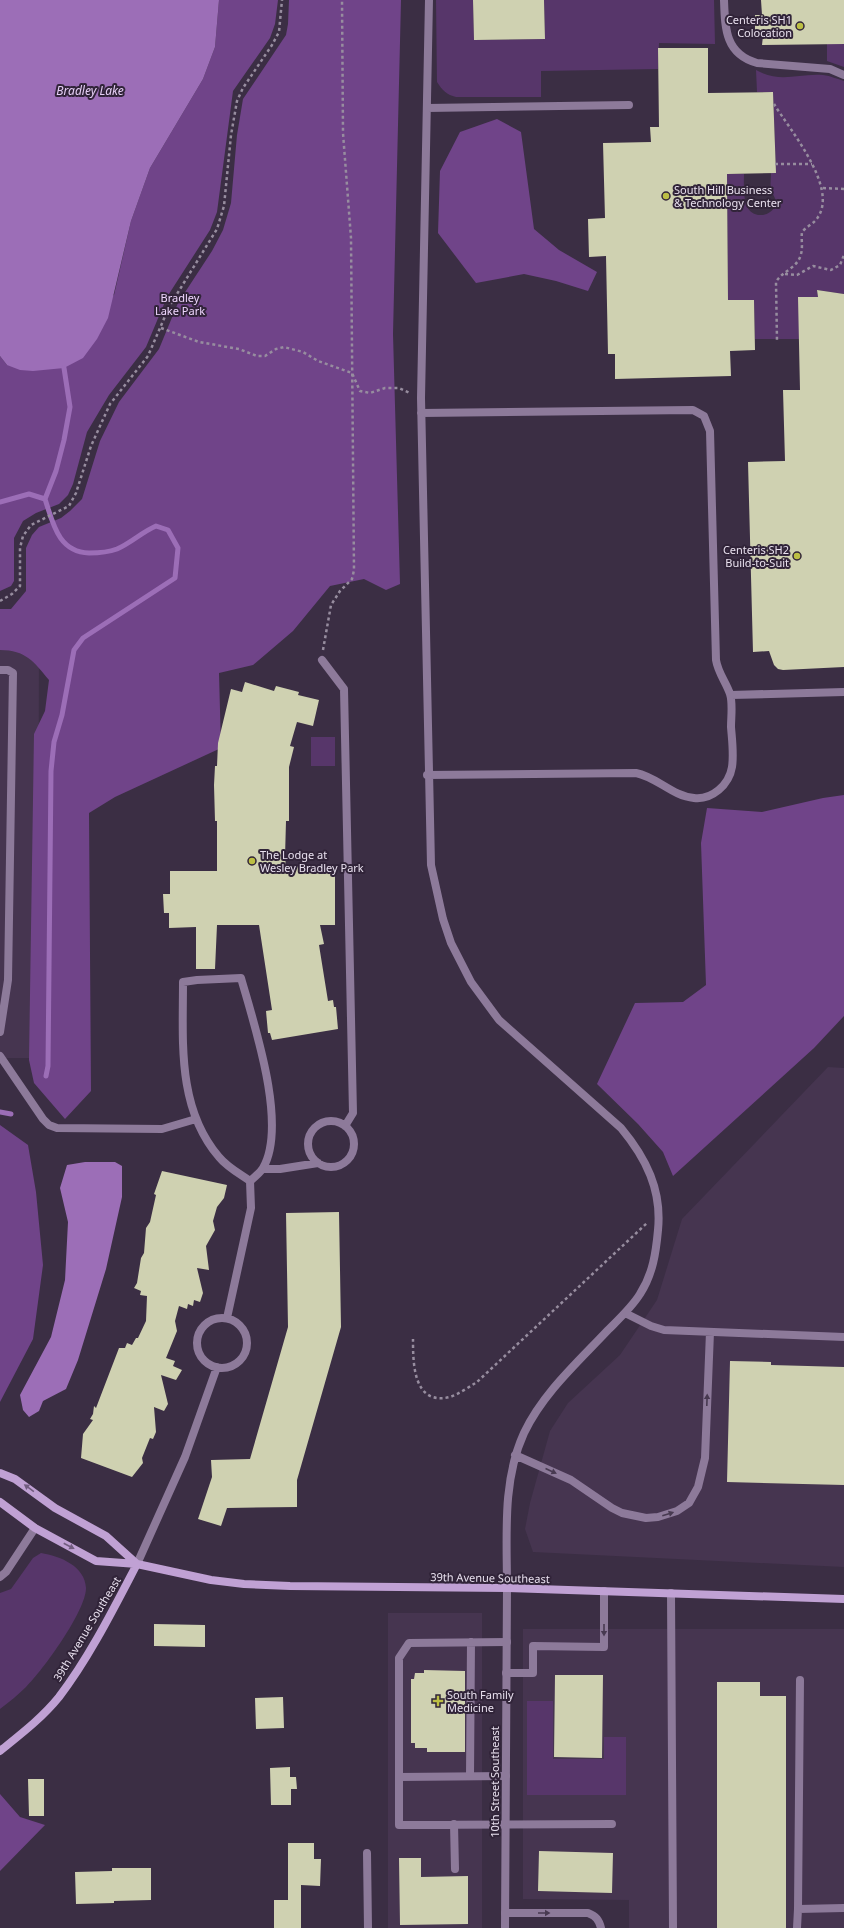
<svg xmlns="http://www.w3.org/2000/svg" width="844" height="1928" viewBox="0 0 844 1928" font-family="'Noto Sans',sans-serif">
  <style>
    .built { fill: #463550 }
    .green { fill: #57366a }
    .forest { fill: #704489 }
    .water { fill: #9c6eb7 }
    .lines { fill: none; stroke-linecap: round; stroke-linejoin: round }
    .stream { stroke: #9c6eb7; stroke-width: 5 }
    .building { fill: #cfd1b1 }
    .path { stroke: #978d9f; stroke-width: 2.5; stroke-dasharray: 3 3; stroke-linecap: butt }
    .service { stroke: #8d7a9a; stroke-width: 8 }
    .minor { stroke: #8d7a9a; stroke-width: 8 }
    .tertiary { stroke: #8d7a9a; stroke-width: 8 }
    .secondary { stroke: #c0a1d4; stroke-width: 8 }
    .oneway { fill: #483a51 }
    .oneway2 { fill: #715c7f }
    .poi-dot { fill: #bcbf44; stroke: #312439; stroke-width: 1.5 }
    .labels { text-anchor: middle; stroke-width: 4; stroke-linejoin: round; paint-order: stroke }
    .poi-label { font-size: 11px; fill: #e9e1ef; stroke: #312439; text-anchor: start }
    .park-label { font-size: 11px; fill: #efd7fe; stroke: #312439 }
    .street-label { font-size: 11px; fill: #e9e1ef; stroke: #312439 }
    .water-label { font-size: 12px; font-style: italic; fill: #e6cff6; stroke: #312439 }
  </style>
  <rect width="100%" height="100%" fill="#3b2e44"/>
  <path class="built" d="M0 637 39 638 38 1058H0Z
    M828 1067 844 1068V1567L533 1552 525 1529 530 1503 550 1431 568 1403 620 1355 657 1300 682 1219Z
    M388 1613H482V1928H388Z
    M523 1629H844V1928H629V1900L523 1899Z"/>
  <path class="green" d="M436 0H473L474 40 545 39 544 0H714L715 44 659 43 658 69 541 71V97H456C447 95 442 90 437 82Z
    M827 44H844V67L827 61Z
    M756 70C781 84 798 73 823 75 831 76 837 79 844 81V294L817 290 818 297H799L800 339H755L754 300H728L727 174H744C744 189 741 217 763 215 768 214 773 211 775 206 778 199 772 195 771 189 770 184 771 178 771 173H776L773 92H757Z
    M311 737H335V766H311Z
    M41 1553C60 1556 85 1566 86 1588 86 1611 43 1670 26 1687 18 1695 9 1702 0 1709V1593L11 1589 33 1558Z
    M527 1701H553V1759H604V1737H626V1795H527Z"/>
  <path class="forest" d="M219 0H278L275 24 270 38 233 91 217 212 210 230 167 297 146 347 109 395 87 432 73 484 68 495 59 504 36 513 23 521 14 538V581L11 586 0 591V356L7 365 114 295 131 221 150 168 203 79 215 47Z
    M289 0H401L393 334 400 584 386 590 364 579 330 586 293 631 253 665 219 673 221 748 115 797 89 813 91 1091 65 1119 34 1083 29 1060 34 734 45 711 49 680C34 662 26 650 0 650V609H11L26 591V548L32 535 39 527 61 518 70 511 82 499 100 441 119 402 159 349 178 303 212 251 223 230 231 203 237 135 243 99 286 35 288 24Z
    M497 119 521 132 534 229 559 250 597 272 588 291 556 281 524 274 476 283 438 233 440 171 460 132Z
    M844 795V1016L814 1048 673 1176 663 1152 638 1124 597 1084 635 1003 683 1002 706 985 701 843 707 808 762 812 823 798Z
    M0 1125 28 1145 36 1192 43 1265 33 1339 0 1402Z
    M0 1794 20 1817 45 1825 0 1871Z"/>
  <path class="water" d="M0 0H219L215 47 203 79 150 168 131 221 108 318 97 339 83 358 64 368 33 371 20 370 7 365 0 356Z
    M85 1162H115L122 1166V1197L106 1269 78 1360 66 1389 43 1401 39 1411 29 1417 23 1410 20 1395 51 1337 65 1280 68 1222 60 1188 67 1165Z"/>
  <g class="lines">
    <path class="stream" d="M45 499 56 471 64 440 70 407 64 368
      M0 502 29 494 45 499C53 523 58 552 89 553 98 553 109 552 117 549 131 543 142 532 156 526L168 530 178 548 175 578 83 638 74 650 62 715 54 742 51 771 48 1066 46 1076
      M0 1112 11 1114"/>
  </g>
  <path class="building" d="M473 0H544L545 39 474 40Z
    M761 0H844V44L762 45 763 36 755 37V15H762Z
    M658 48H708V93L773 92 776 173 727 174 728 300H754L755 350 730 351 731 376 615 379V354H608L606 256 589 257 588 219 605 218 603 143 651 142 650 127H659Z
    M817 290 844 294V667L783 670 778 669 774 665 769 651 753 652 748 462 785 461 783 390H800L798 297H818Z
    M245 682 274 691 276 686 299 692 298 695 319 700 313 726 297 722 290 746 294 747 289 767V821H286L285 857H286L285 866H318V871L335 872V925H320L324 944 319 945 328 1001 333 1000 334 1007H336L338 1029 272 1040 270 1033H268L266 1011 272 1010 259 925H217L215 969H196V927L169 928V913H164L163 894H170V871H217V821H215L214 785 215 766H217L218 743 231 689 242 692Z
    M162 1171 227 1185 224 1198 217 1207 213 1221 215 1230 206 1246 209 1270 197 1268 203 1293 200 1302 194 1300 193 1306 188 1304 187 1309 179 1306 175 1321 177 1331 166 1358 175 1361 173 1366 182 1370 176 1380 161 1375 168 1404 164 1411 154 1407 156 1432 153 1439 150 1438 142 1458 143 1463 132 1477 81 1458 83 1434 93 1420 90 1419 93 1414 94 1406 96 1408 119 1348H125L127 1343 132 1345 136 1338H138L146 1321 147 1296 140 1295 141 1291 134 1288 137 1283 141 1258 144 1253 146 1228 150 1222 156 1195 154 1194Z
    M339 1212 341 1327 297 1480V1507L227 1508 221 1526 198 1519 212 1477 211 1460 250 1459 288 1327 286 1213Z
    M730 1361 771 1362V1365L844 1367V1485L727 1482Z
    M154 1624 205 1625V1647L154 1646Z
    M424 1670 465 1671V1752H427V1748H415V1743H411V1679H414L415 1673H424Z
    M555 1675H603L602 1758 554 1757Z
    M717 1682H760V1696H786V1928H717Z
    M283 1697 284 1728 256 1729 255 1698Z
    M290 1767V1777H296L297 1789H291V1805H271L270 1768Z
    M28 1779H44V1816H29Z
    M288 1843H314V1859H321L320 1886 301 1885V1928H274V1900H288Z
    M539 1851 613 1853 612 1893 538 1891Z
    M399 1858H421V1877L468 1876V1924L400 1925Z
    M112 1868H151V1900L114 1901V1903L76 1904 75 1872 112 1871Z"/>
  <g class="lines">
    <path class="path" d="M774 104C790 130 838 187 818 217 815 223 807 226 802 232 801 239 803 247 801 254 798 268 782 271 776 282L777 341
      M775 164H812
      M823 188 844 189
      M785 274 797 275 813 266 831 270 840 265 844 255
      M161 328 199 342 239 349 257 356H265L276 349 284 347 303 352 318 361 352 373 360 391 370 393 385 388H399L410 393
      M0 601 12 594 20 586V548L23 536 31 525 69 506 76 493 91 446 110 404 148 356 169 307 217 229 224 206 231 135 237 101 243 88 272 45 279 32 282 0
      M323 650 331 605 340 591 352 579 354 570 351 238 343 133 342 0
      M413 1339C413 1363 413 1406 450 1397 459 1394 469 1387 477 1382L647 1223"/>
    <path class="service" d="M429 0 421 398 431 865 443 919 451 943 471 982 499 1020 621 1128C646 1158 662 1190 658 1230 656 1252 653 1274 640 1294 632 1307 619 1319 608 1330 578 1362 543 1393 524 1433 502 1481 507 1536 507 1588
      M724 0C725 28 725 54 757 63L830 69 844 75
      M427 108 629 105
      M421 413 693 410 704 416 710 431 716 660C718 673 726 682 730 694 733 703 731 717 731 727 732 740 734 754 732 767 729 785 712 800 694 798 672 796 657 777 636 773L427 775
      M322 660 344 689 353 1113 345 1126
      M0 670H8L13 673 8 980 0 1032
      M731 695 844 692
      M0 1056 43 1119 49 1125 57 1128 162 1129 196 1119
      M308 1144a23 23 0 1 1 46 0a23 23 0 1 1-46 0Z
      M263 1169H280L318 1163
      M625 1313 651 1326 664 1330 844 1337
      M227 1318 251 1208 250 1181C255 1177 260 1173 263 1168 288 1125 254 1024 241 978L197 980 183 982C183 1042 177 1108 219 1157 227 1167 240 1174 250 1181
      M197 1343a25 25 0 1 1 50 0a25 25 0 1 1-50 0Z
      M515 1455 571 1480 612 1508 622 1513 646 1518 658 1517 677 1511 689 1503 698 1487 705 1458 710 1332
      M137 1564 185 1457 217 1367
      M671 1593 673 1928
      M506 1673H533V1646L604 1647V1591
      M800 1680 798 1909 844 1908
      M470 1776 471 1642
      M506 1776 399 1777V1658L409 1643 507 1642
      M399 1777V1825L612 1824
      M454 1824 455 1869
      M505 1913H588C596 1916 599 1920 601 1928
      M797 1928 798 1909"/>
    <path class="minor" d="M0 1577 6 1572 35 1528
      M367 1853 368 1928"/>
    <path class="tertiary" d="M505 1928 507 1588"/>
    <path class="secondary" d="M0 1473 15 1479 55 1508 106 1536 137 1564
      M0 1502 35 1528 96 1561 137 1564 211 1580 244 1584 290 1586 507 1588 844 1599
      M0 1751C21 1734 42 1718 59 1697 89 1658 114 1608 137 1564"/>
  </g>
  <defs><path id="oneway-solid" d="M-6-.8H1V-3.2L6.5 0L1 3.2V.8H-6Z"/></defs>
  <g class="oneway">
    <use href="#oneway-solid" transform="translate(707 1400) rotate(-88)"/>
    <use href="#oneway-solid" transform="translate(551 1471) rotate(24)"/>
    <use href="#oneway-solid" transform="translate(668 1514) rotate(-18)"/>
    <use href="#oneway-solid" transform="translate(604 1630) rotate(90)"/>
    <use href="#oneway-solid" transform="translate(544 1913)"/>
  </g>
  <g class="oneway2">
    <use href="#oneway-solid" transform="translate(29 1488) rotate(-144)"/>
    <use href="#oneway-solid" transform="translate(69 1546) rotate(28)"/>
  </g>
  <g class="poi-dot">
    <circle cx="800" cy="26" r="4"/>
    <circle cx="666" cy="196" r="4"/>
    <circle cx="797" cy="556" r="4"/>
    <circle cx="252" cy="861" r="4"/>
    <path d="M436 1695h4v4h4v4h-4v4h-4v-4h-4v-4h4z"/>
  </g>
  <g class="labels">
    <g class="poi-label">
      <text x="792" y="24" text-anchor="end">Centeris SH1<tspan x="792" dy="13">Colocation</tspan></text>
      <text x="674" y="194">South Hill Business<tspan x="674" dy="13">&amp; Technology Center</tspan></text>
      <text x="789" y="554" text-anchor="end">Centeris SH2<tspan x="789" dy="13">Build-to-Suit</tspan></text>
      <text x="260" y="859">The Lodge at<tspan x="260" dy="13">Wesley Bradley Park</tspan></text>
      <text x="447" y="1699">South Family<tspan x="447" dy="13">Medicine</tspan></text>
    </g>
    <g class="park-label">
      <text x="180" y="302">Bradley<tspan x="180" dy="13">Lake Park</tspan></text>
    </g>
    <g class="street-label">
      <text transform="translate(490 1578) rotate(1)" y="4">39th Avenue Southeast</text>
      <text transform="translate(87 1629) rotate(-59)" y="4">39th Avenue Southeast</text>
      <text transform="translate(495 1782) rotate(-90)" y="4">10th Street Southeast</text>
    </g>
    <g class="water-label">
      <text x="90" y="95">Bradley Lake</text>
    </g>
  </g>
</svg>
